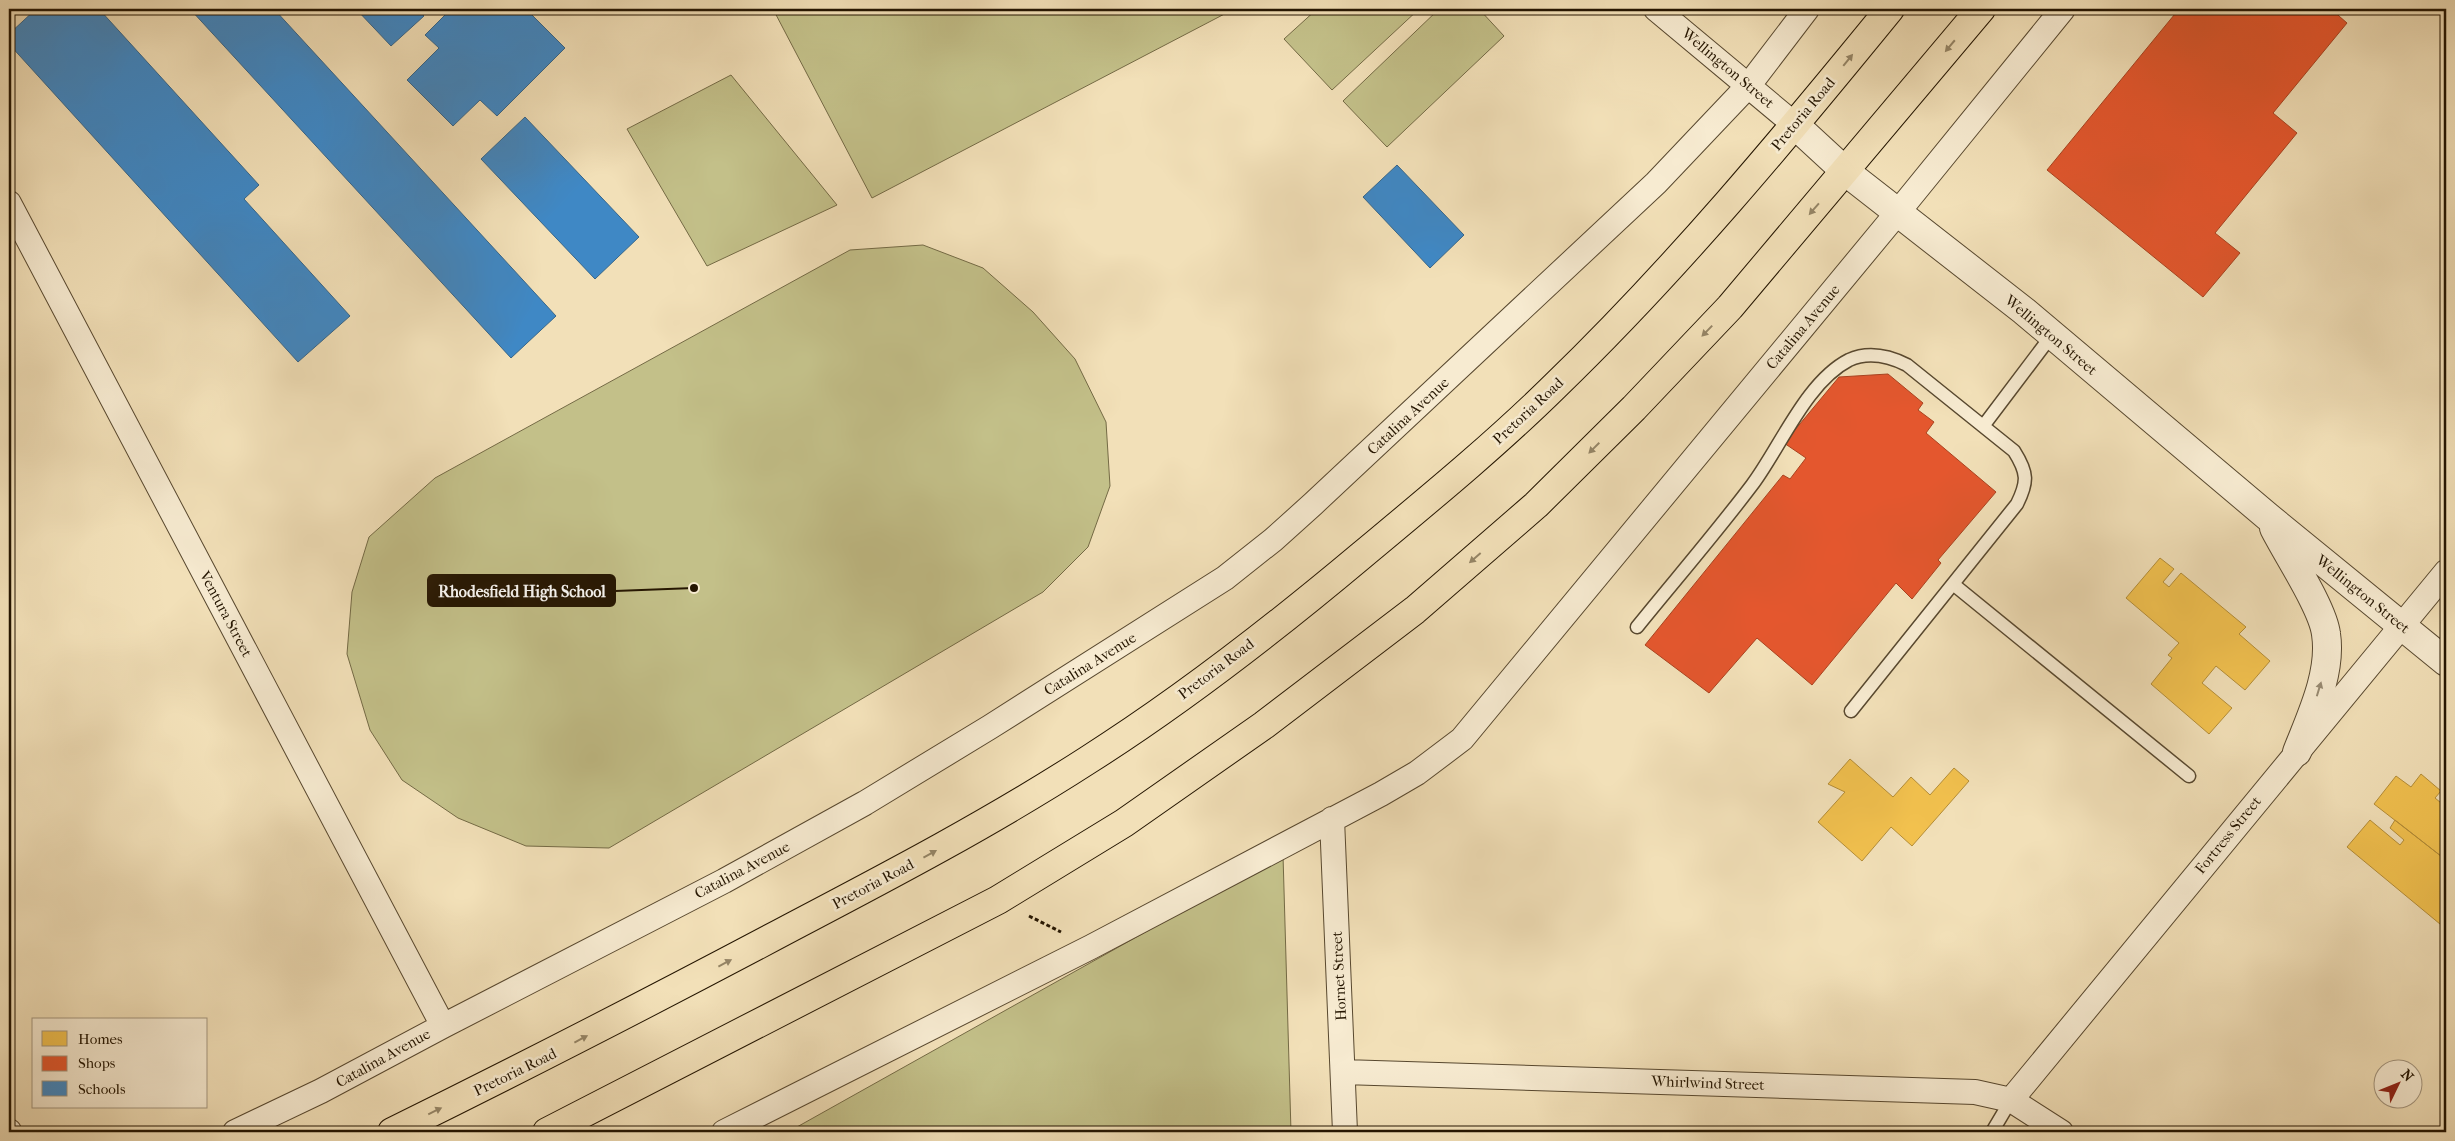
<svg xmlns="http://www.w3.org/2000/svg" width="2455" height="1141" viewBox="0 0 2455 1141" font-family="'IM FELL French Canon',serif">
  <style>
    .green { fill: #c3c089; stroke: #746a45 }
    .homes { fill: #f2c14e; stroke: #b48d37 }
    .shops { fill: #e4572e; stroke: #aa4320 }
    .schools { fill: #3f88c5; stroke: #37668a }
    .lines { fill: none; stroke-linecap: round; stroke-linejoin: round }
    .service-casing { stroke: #58482f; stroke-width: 15 }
    .minor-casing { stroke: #58482f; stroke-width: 26 }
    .tertiary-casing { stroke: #58482f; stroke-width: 30 }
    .primary-casing { stroke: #241501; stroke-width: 30 }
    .path { stroke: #241501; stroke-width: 3; stroke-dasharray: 4 2.5; stroke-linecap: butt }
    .service { stroke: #f7ebd1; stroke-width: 12 }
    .minor { stroke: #f7ebd1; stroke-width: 24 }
    .tertiary { stroke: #f7ebd1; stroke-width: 28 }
    .primary { stroke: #f2e0b8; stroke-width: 28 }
    .oneway { fill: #958566 }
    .oneway2 { fill: #988b73 }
    .labels { text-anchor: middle; stroke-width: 5; stroke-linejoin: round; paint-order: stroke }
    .street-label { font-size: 15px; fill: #241501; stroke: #f7ebd1 }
    .leader { fill: none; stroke: #241501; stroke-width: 2 }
    .callout-dot { fill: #241501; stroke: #f7ebd1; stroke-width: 2 }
    .callout { fill: #241501; stroke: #241501; stroke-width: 2 }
    .callout-label { font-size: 16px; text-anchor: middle; font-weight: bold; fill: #fff }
  </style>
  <rect width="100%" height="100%" fill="#f2e0b8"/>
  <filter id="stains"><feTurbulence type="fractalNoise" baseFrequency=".004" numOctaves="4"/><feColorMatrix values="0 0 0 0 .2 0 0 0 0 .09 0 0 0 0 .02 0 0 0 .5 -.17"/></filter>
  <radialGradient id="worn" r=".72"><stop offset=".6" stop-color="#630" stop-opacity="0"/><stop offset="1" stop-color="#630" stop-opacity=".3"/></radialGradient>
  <path class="green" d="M773 9H1234L872 198Z
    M1317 9H1419L1332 90 1284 39Z
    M1439 9H1479L1504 36 1387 147 1343 101Z
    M731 75 837 205 707 266 627 129Z
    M923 245 983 268 1033 312 1075 359 1106 422 1110 486 1088 547 1043 592 609 848 526 846 458 818 402 780 370 730 347 654 352 592 369 537 435 478 850 250Z
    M1283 855 1291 1132H788Z"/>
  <path class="homes" d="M2160 558 2174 569 2163 582 2169 587 2181 573 2246 627 2239 634 2270 661 2245 690 2216 666 2202 683 2232 708 2209 734 2151 684 2172 658 2168 655 2179 643 2126 598Z
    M1850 759 1893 797 1911 777 1930 795 1954 768 1969 781 1912 846 1891 827 1862 861 1818 822 1845 792 1828 784Z
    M2421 774 2441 791 2435 798 2446 807V860L2374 804 2396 776 2411 787Z
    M2370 820 2400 845 2404 840 2390 828 2395 820 2446 860V929L2347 847Z"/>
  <path class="shops" d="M2179 9H2331L2347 23 2273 113 2297 133 2215 233 2240 253 2203 297 2047 170Z
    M1888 374 1923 403 1918 410 1934 422 1926 433 1996 492 1938 560 1941 563 1912 599 1896 583 1812 685 1757 638 1709 693 1645 645 1783 475 1790 479 1806 458 1784 443 1839 377Z"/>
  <path class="schools" d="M36 9H99L259 185 244 199 350 316 298 362 9 44V34Z
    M190 9H274L556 316 511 358Z
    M356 9H417L424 16 391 46Z
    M451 9H526L565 48 497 116 480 100 453 126 407 80 439 48 425 35Z
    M525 117 639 237 595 279 481 159Z
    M1397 165 1464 235 1430 268 1363 197Z"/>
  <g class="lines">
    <defs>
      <path id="service" d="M1984 425 2052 335
        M1953 584 2189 776
        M1637 627C1675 580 1715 534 1752 485 1780 448 1806 382 1849 360 1869 351 1889 356 1907 365L2014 451C2028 473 2028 482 2017 504L1851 711
        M1992 1132 2011 1100"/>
      <path id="minor" d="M1656 9 1795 125
        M9 203 443 1026
        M1332 819 1345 1132
        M1343 1072 1975 1092 2011 1100 2061 1132
        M2011 1100 2446 572
        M9 1131V1132
        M235 1132 321 1091 443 1026 724 881 865 803 990 727 1225 578 1273 540 1313 504 1656 183 1749 85 1807 9
        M724 1132 1091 947 1381 794 1417 773 1462 739 1898 212 2063 9"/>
      <path id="tertiary" d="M1795 125 1846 172 2024 311 2267 516 2446 662
        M2274 528C2287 554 2323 608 2326 634 2332 673 2311 716 2297 752"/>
      <path id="primary" d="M392 1132C526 1066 658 998 790 928 891 875 992 822 1088 760 1184 699 1275 628 1362 555 1428 500 1494 446 1555 386 1676 269 1784 139 1890 9
        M547 1132 998 900 1124 823 1264 725 1415 610 1536 505 1634 408 1730 307 1981 9"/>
    </defs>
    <use href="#service" class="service-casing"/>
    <use href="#minor" class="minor-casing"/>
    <use href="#tertiary" class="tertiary-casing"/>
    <use href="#primary" class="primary-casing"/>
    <path class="path" d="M1029 916 1061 932"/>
    <use href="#service" class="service"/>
    <use href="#minor" class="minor"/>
    <use href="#tertiary" class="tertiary"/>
    <use href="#primary" class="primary"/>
  </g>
  <defs><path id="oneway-solid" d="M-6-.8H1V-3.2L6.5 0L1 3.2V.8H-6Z" transform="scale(1.25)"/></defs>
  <g class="oneway">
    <use href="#oneway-solid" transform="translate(1950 46) rotate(130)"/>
    <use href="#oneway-solid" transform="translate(1848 60) rotate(-51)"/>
    <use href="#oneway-solid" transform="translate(1814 209) rotate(131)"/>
    <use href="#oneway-solid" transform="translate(1707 331) rotate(134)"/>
    <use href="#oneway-solid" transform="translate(1594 448) rotate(135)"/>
    <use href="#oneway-solid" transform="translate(1475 558) rotate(139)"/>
    <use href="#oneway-solid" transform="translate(930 854) rotate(-29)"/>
    <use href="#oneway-solid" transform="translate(725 963) rotate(-28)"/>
    <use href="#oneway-solid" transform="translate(581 1039) rotate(-28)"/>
    <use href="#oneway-solid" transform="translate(435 1111) rotate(-26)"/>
  </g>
  <use class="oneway2" href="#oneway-solid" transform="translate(2319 689) rotate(-73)"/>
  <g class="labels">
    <g class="street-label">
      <text transform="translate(1728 68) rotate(40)" y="5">Wellington Street</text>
      <text transform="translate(1803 114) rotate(-50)" y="5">Pretoria Road</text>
      <text transform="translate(1803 327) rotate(-50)" y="5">Catalina Avenue</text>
      <text transform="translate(2051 335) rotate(40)" y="5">Wellington Street</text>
      <text transform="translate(1528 411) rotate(-43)" y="5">Pretoria Road</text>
      <text transform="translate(1408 416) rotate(-43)" y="5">Catalina Avenue</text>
      <text transform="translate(2363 594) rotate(39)" y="5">Wellington Street</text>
      <text transform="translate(226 614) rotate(62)" y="5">Ventura Street</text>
      <text transform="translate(1090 664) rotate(-32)" y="5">Catalina Avenue</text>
      <text transform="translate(1216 669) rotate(-37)" y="5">Pretoria Road</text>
      <text transform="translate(2228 835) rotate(-51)" y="5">Fortress Street</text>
      <text transform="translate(742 870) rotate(-28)" y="5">Catalina Avenue</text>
      <text transform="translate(873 884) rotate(-28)" y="5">Pretoria Road</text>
      <text transform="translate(1339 976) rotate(-93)" y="5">Hornet Street</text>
      <text transform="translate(383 1058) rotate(-29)" y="5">Catalina Avenue</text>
      <text transform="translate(515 1072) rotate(-26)" y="5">Pretoria Road</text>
      <text transform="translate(1708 1083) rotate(2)" y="5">Whirlwind Street</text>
    </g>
  </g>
  <path class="leader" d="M694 588L615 591"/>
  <circle class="callout-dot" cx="694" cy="588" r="5"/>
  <rect class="callout" x="428" y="575" width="187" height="31" rx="5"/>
  <g class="callout-label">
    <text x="522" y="597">Rhodesfield High School</text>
  </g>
  <rect width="2455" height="1141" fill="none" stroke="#f2e0b8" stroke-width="30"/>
  <rect x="10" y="10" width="2435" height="1121" fill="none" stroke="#241501" stroke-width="2.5"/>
  <rect x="15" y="15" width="2425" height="1111" fill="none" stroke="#241501"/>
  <rect x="32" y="1018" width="175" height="90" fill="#f7ebd1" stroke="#a3957e"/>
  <rect x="42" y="1031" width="25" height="15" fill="#f2c14e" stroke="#a3957e"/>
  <text x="78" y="1044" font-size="15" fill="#241501">Homes</text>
  <rect x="42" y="1056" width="25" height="15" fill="#e4572e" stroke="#a3957e"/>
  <text x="78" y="1068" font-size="15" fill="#241501">Shops</text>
  <rect x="42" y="1081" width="25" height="15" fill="#3f88c5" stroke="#a3957e"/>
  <text x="78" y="1094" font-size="15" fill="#241501">Schools</text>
  <g transform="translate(2398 1084) rotate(47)"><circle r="24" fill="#f7ebd1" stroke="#a3957e"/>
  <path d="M0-4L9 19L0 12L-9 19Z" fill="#8f2418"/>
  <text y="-8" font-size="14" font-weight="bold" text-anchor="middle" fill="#241501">N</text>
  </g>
  <rect width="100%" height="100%" filter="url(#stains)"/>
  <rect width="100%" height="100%" fill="url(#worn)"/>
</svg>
